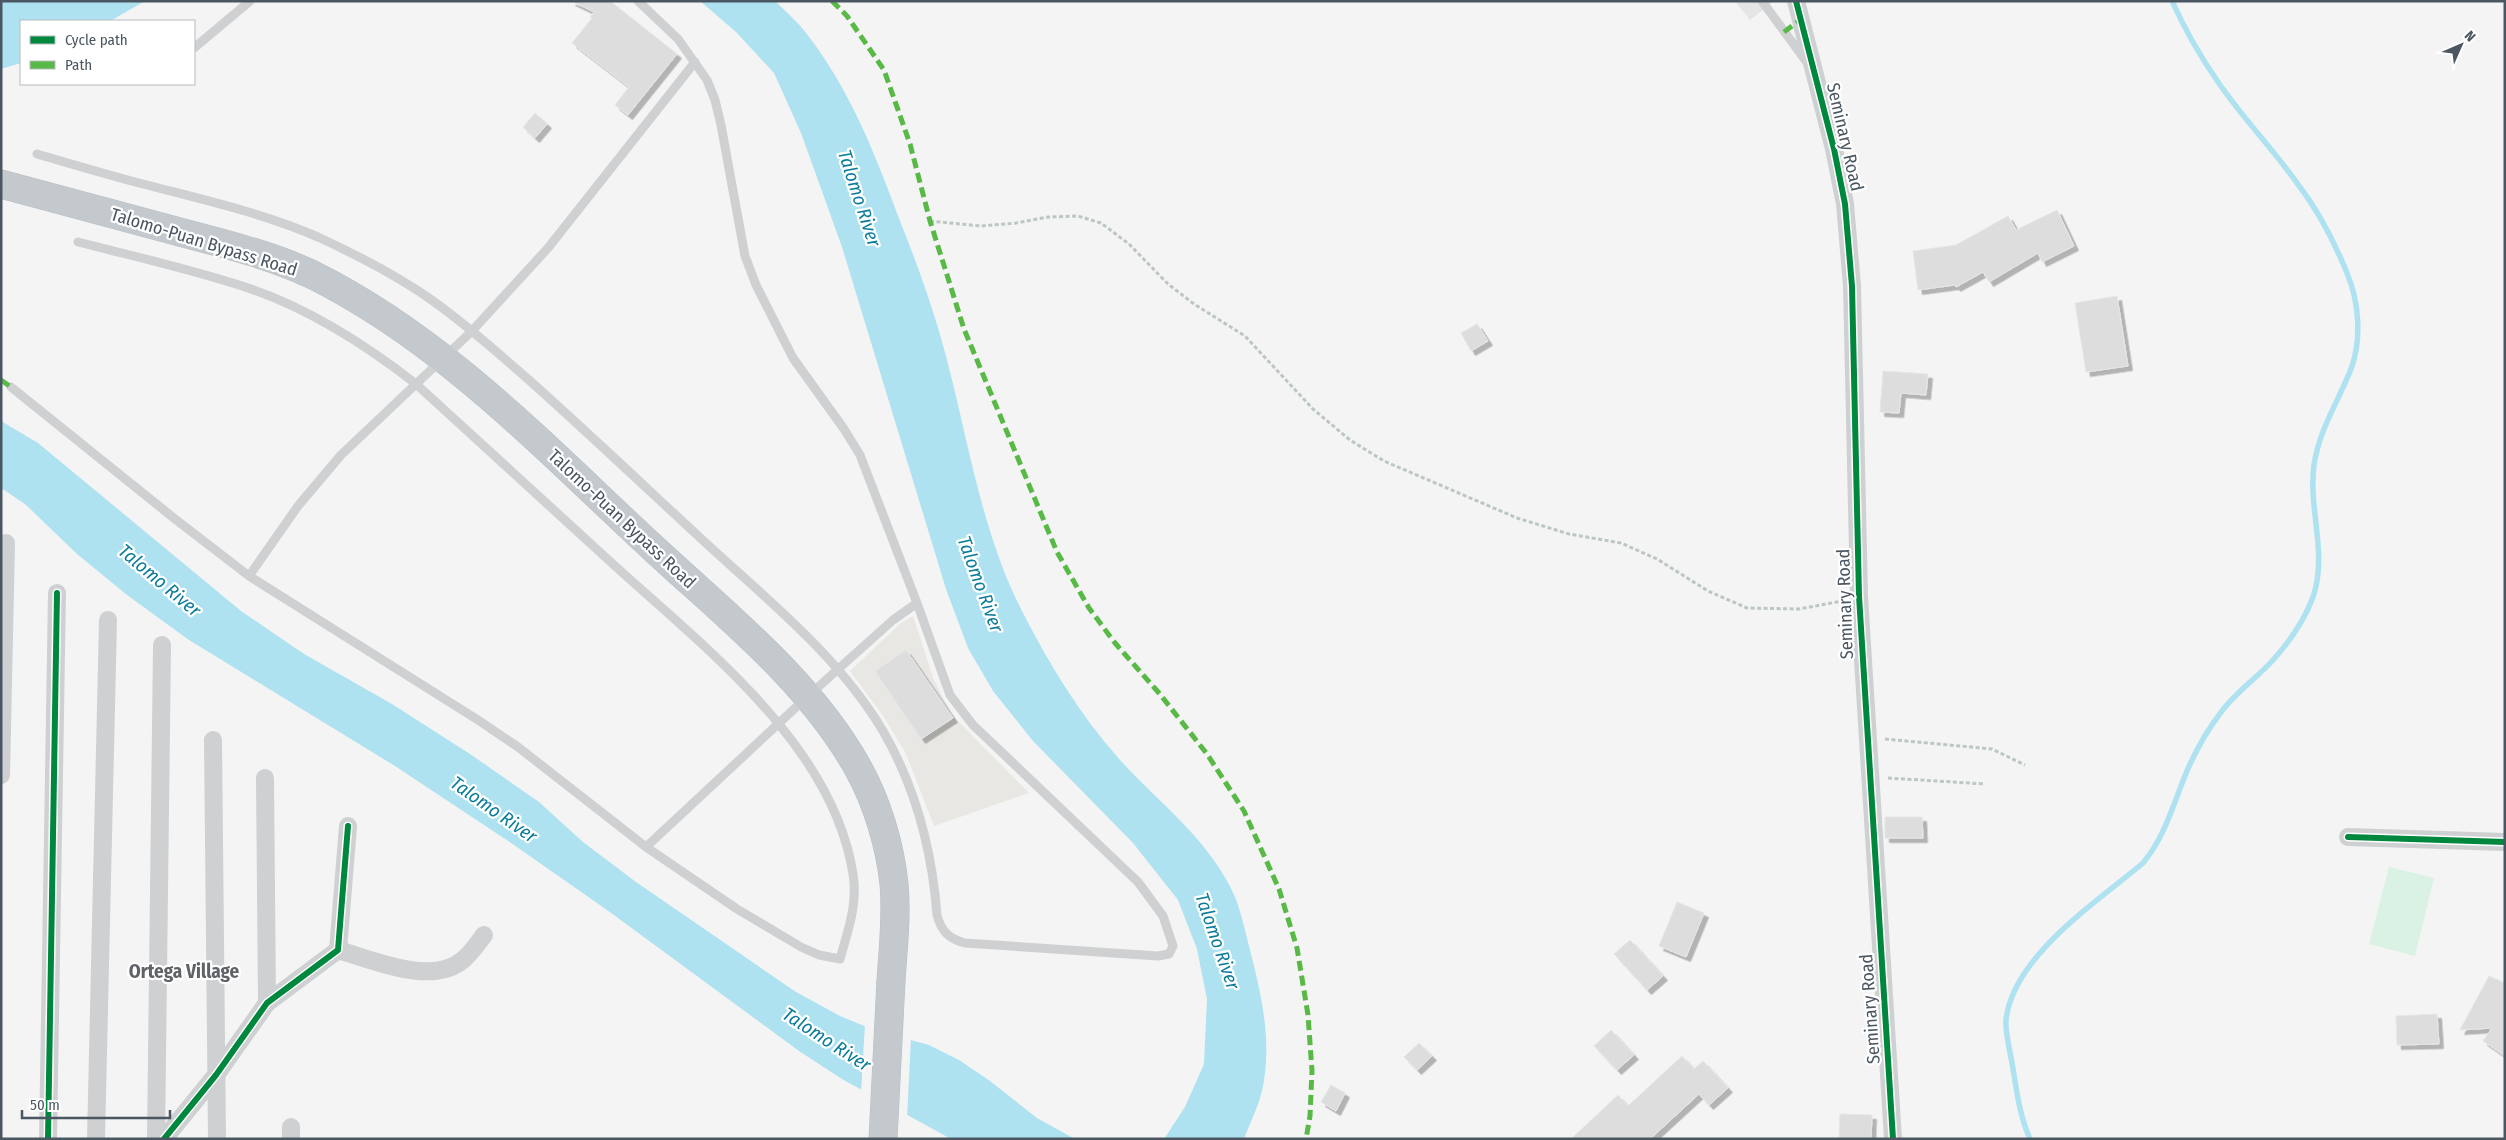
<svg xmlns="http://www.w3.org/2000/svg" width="2506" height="1140" viewBox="0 0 2506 1140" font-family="'Fira Sans Condensed',sans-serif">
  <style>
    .commercial { fill: #e8e7e3 }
    .education { fill: #e6e5e6 }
    .green { fill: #d9f2e3 }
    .water { fill: #aee2f0 }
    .pier { fill: #f4f4f4 }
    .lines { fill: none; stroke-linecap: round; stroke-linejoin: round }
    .stream { stroke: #aee2f0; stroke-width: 5.5 }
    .building { fill: #ddddde; stroke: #e5e6e7; filter: url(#shadow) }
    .trunk-casing { stroke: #b9bec3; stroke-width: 29 }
    .path { stroke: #bcc7c4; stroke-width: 3; stroke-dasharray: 4 2.5; stroke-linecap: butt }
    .service { stroke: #ced0d2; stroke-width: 9 }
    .minor { stroke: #ced0d2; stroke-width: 18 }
    .trunk { stroke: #c4c9cd; stroke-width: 28 }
    .trunk-bridge-casing { stroke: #b9bec3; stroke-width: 29; stroke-linecap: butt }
    .trunk-bridge { stroke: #c4c9cd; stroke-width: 28 }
    .quiet { stroke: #58b947; stroke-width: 5; stroke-dasharray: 10 5; stroke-linecap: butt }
    .cycleway-casing { stroke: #fff; stroke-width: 9 }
    .cycleway { stroke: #00873e; stroke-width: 6 }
    .labels { text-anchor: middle; stroke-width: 4.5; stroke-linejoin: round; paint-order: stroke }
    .street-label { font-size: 18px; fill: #4a5661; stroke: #fff }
    .water-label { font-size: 19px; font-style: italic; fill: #0c7c9b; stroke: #fff }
    .neighbourhood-label { font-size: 19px; font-weight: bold; fill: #5f6368; stroke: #fff }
  </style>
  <defs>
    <filter id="shadow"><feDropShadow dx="4.5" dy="4.5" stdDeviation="0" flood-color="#0004"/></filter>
  </defs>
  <rect width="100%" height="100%" fill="#f4f4f4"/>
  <path class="commercial" d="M913 616 934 680 952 715 1029 793 934 826 906 754 884 717 850 671 901 623Z"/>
  <path class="education" d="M1735 1H1774L1750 20Z"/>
  <path class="green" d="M2389 867 2434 878 2415 956 2369 944Z"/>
  <path class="water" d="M1 1H145L110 21H21V63L1 69Z
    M700 1H775C785 11 797 21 806 33 850 89 875 154 900 221 918 266 935 313 947 360 969 444 982 533 1022 611 1049 664 1080 715 1120 760 1160 804 1211 841 1235 897 1241 912 1245 930 1249 946 1261 993 1273 1042 1262 1091 1258 1107 1250 1123 1244 1139H1164L1185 1107 1204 1064 1207 999 1197 949 1178 900 1133 843 1033 741 993 691 968 648 946 589 842 247 801 133 774 73 736 32Z
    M1 421 38 443 241 611 304 654 392 704 470 754 539 802 583 842 636 882 796 992 840 1016 874 1030 929 1045 959 1060 990 1081 1037 1118 1075 1139H951L842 1079 799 1051 607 910 514 845 395 766 189 640 127 595 77 554 25 504 1 488Z"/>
  <path class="pier" d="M865 1023 911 1037 907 1119 861 1093Z"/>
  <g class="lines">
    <path class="stream" d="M2030 1139C2020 1117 2017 1093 2013 1069 2011 1054 2005 1035 2006 1020 2013 956 2097 902 2143 863 2166 835 2173 804 2187 771 2196 750 2208 729 2222 711 2236 692 2257 678 2274 659 2289 642 2305 619 2313 597 2328 553 2308 510 2314 465 2319 430 2338 402 2351 369 2362 340 2359 301 2347 273 2334 241 2318 210 2297 183 2272 148 2242 117 2218 82 2200 56 2185 30 2172 1"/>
  </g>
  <path class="building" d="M571 1H610L677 54 628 115 615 105 629 87 572 43 592 18 590 17 594 12Z
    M535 113 547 124 535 138 523 127Z
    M2057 210 2074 246 2042 262 2038 253 1989 282 1983 272 1956 287 1955 285 1918 290 1913 251 1956 245 2008 216 2016 230Z
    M2117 296 2128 366 2086 372 2075 303Z
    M1477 324 1488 341 1471 351 1461 333Z
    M1883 371 1928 374 1926 395 1901 393 1899 413 1880 412Z
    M906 650 953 718 921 739 875 671Z
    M1885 817H1922L1923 838H1885Z
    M1677 902 1704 913 1686 957 1659 946Z
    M1630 940 1663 976 1647 990 1614 954Z
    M2489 976 2505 983V1056L2483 1041 2492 1028 2460 1030Z
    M2437 1014 2439 1044 2397 1045 2396 1016Z
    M1611 1030 1634 1055 1617 1070 1594 1046Z
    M1419 1043 1432 1056 1417 1070 1404 1057Z
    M1682 1056 1694 1069 1703 1061 1728 1088 1709 1105 1699 1094 1650 1139H1571L1618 1095 1628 1106Z
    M1331 1085 1345 1093 1336 1111 1321 1102Z
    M1840 1114 1872 1115 1871 1139H1839Z"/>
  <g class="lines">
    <defs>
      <path id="trunk" d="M1 184C59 200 118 215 176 231 221 243 268 254 311 274 443 339 545 448 652 547 724 614 809 680 858 768 877 802 890 845 894 884 897 916 893 949 891 981"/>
    </defs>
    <use href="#trunk" class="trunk-casing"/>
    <path class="path" d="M930 221 981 226 1016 223 1048 217 1078 216 1101 223 1129 244 1168 284 1194 304 1245 336 1313 409 1350 440 1384 461 1517 518 1569 534 1621 543 1657 559 1708 591 1747 608 1799 609 1842 601
      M1885 739 1992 749 2025 765
      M1888 778 1985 784"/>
    <path class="service" d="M1762 1 1806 61
      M194 48 250 1
      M37 154C71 164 105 174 139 183 200 199 260 212 318 237 357 255 398 276 433 301 467 325 498 353 529 380 585 430 640 482 695 533 760 594 837 653 883 731 916 788 932 850 937 915 941 931 949 939 965 943L1158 956 1169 954 1173 946 1163 916 1138 882 973 725 950 695 917 603 860 455 844 429 793 358 756 285 745 256 721 125 715 100 707 80 678 39 638 1
      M11 387 175 519 249 576 478 720 518 747 646 847 737 909 801 947 819 955 840 959C848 930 858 904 853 874 833 745 705 648 614 565 548 505 482 444 416 384 366 345 312 310 251 289 195 270 136 257 78 242
      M249 576 298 506 341 455 472 331 548 248 695 62
      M646 847 807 697 893 620 917 603"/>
    <path class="minor" d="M1796 1 1834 149 1845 204 1852 286 1859 596 1893 1139
      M213 740 217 1139
      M1 775 6 543
      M265 778 267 1003
      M2348 837 2505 842
      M338 950C373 960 433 987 464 959 472 952 478 943 484 935
      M291 1127V1139
      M48 1139 57 593
      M96 1139 108 620
      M156 1139 162 645
      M164 1139 216 1075 267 1003 338 950 348 826"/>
    <use href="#trunk" class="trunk"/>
    <defs>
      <path id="trunk-bridge" d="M883 1139 891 981"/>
    </defs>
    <use href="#trunk-bridge" class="trunk-bridge-casing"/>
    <use href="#trunk-bridge" class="trunk-bridge"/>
    <path class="quiet" d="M832 1 847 16 884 70 910 144 930 221 964 329 1057 552 1089 608 1115 643 1159 693 1207 754 1244 811 1279 889 1297 948 1308 1015 1312 1071 1310 1116 1306 1139
      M1784 32 1800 20
      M1 380 11 387"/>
    <defs>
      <path id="cycleway" d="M1796 1 1834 149 1845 204 1852 286 1859 596 1893 1139
        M2348 837 2505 842
        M48 1139 57 593
        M164 1139 216 1075 267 1003 338 950 348 826"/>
    </defs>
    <use href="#cycleway" class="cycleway-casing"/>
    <use href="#cycleway" class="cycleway"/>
  </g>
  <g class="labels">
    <g class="street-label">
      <text transform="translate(1845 137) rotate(77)" y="6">Seminary Road</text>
      <text transform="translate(204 242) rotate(17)" y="6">Talomo-Puan Bypass Road</text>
      <text transform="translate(622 519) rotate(43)" y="6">Talomo-Puan Bypass Road</text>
      <text transform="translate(1845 604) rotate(-92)" y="6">Seminary Road</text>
      <text transform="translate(1870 1009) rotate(-94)" y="6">Seminary Road</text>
    </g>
    <g class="water-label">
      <text transform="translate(860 198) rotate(72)" y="7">Talomo River</text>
      <text transform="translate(160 580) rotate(40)" y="7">Talomo River</text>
      <text transform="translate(981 584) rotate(70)" y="7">Talomo River</text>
      <text transform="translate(494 809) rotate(35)" y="7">Talomo River</text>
      <text transform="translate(1218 941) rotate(71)" y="7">Talomo River</text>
      <text transform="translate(827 1039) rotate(33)" y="7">Talomo River</text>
    </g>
    <g class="neighbourhood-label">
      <text x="184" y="978">Ortega Village</text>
    </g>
  </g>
  <rect width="2506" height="1140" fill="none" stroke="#4a5661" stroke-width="5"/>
  <rect x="20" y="20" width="175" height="65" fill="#ffffff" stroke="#b7bbc0"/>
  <rect x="30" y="36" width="25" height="8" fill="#00873e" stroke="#b7bbc0"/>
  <text x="65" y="45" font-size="15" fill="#4a5661">Cycle path</text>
  <rect x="30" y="61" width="25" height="8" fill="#58b947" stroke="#b7bbc0"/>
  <text x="65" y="70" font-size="15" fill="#4a5661">Path</text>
  <g transform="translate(2461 45) rotate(45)" stroke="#ffffff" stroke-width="4" paint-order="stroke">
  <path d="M0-4L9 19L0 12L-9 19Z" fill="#4a5661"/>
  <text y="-8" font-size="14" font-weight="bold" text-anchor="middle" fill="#4a5661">N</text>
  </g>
  <path d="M22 1110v8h148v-8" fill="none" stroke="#4a5661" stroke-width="2.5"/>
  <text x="30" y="1110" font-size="15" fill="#4a5661" stroke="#ffffff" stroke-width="4" paint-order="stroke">50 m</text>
</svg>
